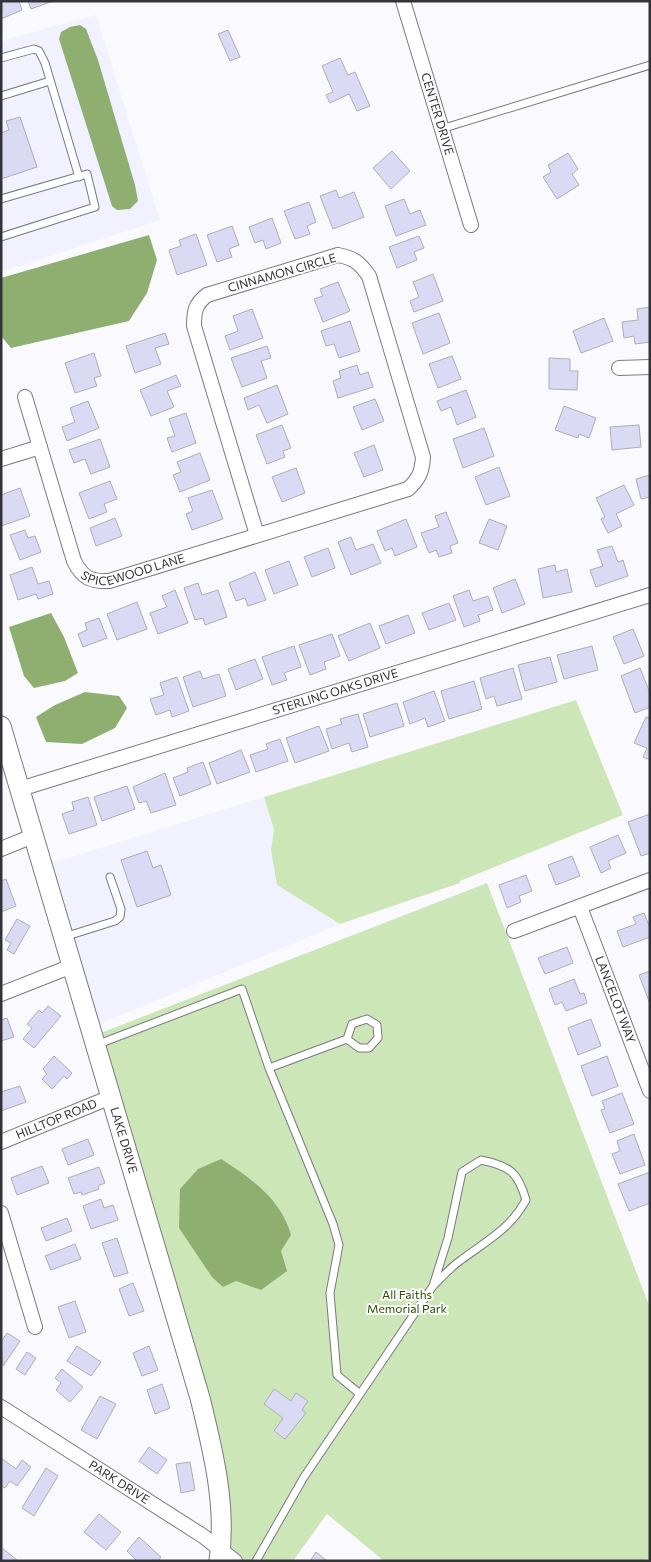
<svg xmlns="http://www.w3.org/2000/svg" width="651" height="1562" viewBox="0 0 651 1562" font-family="Commissioner,sans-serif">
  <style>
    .built { fill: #f1f1ff }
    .green { fill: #cce6b7 }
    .water { fill: #8faf71 }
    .building { fill: #dadaf5; stroke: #adadb7 }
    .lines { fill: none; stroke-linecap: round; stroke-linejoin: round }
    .lane-casing { stroke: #797982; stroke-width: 9 }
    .street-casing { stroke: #797982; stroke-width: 16 }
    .secondary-casing { stroke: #797982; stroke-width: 21 }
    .lane { stroke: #fff; stroke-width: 7 }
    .street { stroke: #fff; stroke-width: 14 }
    .secondary { stroke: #fff; stroke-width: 19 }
    .labels { text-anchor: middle; stroke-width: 4; stroke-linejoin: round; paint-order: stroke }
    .street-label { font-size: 12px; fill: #343438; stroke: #fff }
    .park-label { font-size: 12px; fill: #2c4903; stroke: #fff }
  </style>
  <rect width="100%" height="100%" fill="#fafafe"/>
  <path class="built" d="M96 15 160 220 1 272V44L7 39Z
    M264 797 274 830 271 850 277 885 340 924 97 1025 49 864Z"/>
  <path class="green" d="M576 700 623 815 460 881V883L340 924 277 885 271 850 274 830 264 797Z
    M487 883 650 1308V1558L644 1561H384L327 1514 293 1561H235L220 1549V1501L93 1036Z"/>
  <path class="water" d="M80 25 86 29 98 60 135 185 138 201 130 209 117 210 112 206 59 39 61 32 70 27Z
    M149 235 157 260 147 293 129 321 11 348 1 336V278Z
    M51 613 64 637 78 673 65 681 34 688 24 676 9 627Z
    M85 692 119 696 127 708 115 728 82 744 46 742 36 717 55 705Z
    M221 1159C252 1179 281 1199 291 1235L281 1251 287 1271 261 1290 236 1281 223 1287 212 1277 179 1228 180 1189 198 1169Z"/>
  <path class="building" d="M1 1H19L22 10 1 19Z
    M28 1H53L31 9Z
    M228 30 240 57 230 61 218 34Z
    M340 58 348 75 355 72 370 106 357 111 349 94 330 103 326 95 333 92 322 66Z
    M20 117 37 167 1 179V133L9 130 6 121Z
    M392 151 410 171 391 189 373 168Z
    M568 153 578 169 572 174 579 185 557 199 543 177 551 172 548 165Z
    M336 190 339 198 354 192 364 217 333 229 320 196Z
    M404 199 410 214 420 210 426 225 396 236 385 206Z
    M309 202 316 222 307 226 310 234 295 239 284 211Z
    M272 218 281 243 266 249 263 240 255 243 249 227Z
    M232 226 239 245 229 249 232 257 217 262 207 235Z
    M196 234 207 265 177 275 169 250 181 246 179 240Z
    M419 236 424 248 414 252 417 260 397 268 389 247Z
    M433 274 443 301 414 312 410 301 419 297 413 282Z
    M338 282 350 311 323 322 314 299 323 296 320 289Z
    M650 307V342L635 344 634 336 624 338 622 322 638 320 637 309Z
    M252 309 263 338 230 350 225 336 238 331 233 316Z
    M439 313 450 343 423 354 412 323Z
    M604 318 613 341 581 353 573 331Z
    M350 321 360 351 339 358 334 344 326 346 321 331Z
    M165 333 169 344 155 348 161 364 135 373 126 346Z
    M267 346 271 358 261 361 267 378 242 387 231 358Z
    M94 353 101 376 94 378 97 386 75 393 65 363Z
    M452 356 461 379 438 388 429 364Z
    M549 358 570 359V371H578L577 390 549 389Z
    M357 365 360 375 368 372 373 387 338 398 333 381 341 378 339 371Z
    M176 375 181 386 167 391 174 407 151 416 140 390Z
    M277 385 288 414 267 423 259 405 248 410 244 398Z
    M466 390 476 417 457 425 451 407 441 411 437 401Z
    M375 399 384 421 362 430 353 407Z
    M88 401 99 428 67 441 62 427 75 422 70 408Z
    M564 406 596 418 589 438 579 434 578 438 555 430Z
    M186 413 196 443 172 452 167 438 175 436 169 419Z
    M282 425 291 448 283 451 285 457 267 464 256 435Z
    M639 425 641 447 612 450 610 427Z
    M484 428 494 456 463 468 453 439Z
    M100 439 110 467 91 474 85 459 74 463 69 450Z
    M374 445 383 470 364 477 354 453Z
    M200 453 210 480 180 492 173 475 181 472 177 462Z
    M499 467 510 496 486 505 475 477Z
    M296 468 305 493 282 502 272 477Z
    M650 475V497L641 499 636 479Z
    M110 481 117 499 104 504 107 512 89 519 79 493Z
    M624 485 634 505 616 514 622 526 608 533 601 519 605 517 596 498Z
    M20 488 30 516 1 526V495Z
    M212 490 223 519 192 530 186 514 193 511 188 498Z
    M446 512 458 543 450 546 452 553 439 557 436 550 429 553 421 533 439 527 435 516Z
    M115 518 122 536 96 546 90 528Z
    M406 519 417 547 395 556 392 548 385 551 377 531Z
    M489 519 507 526 498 550 479 543Z
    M25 530 28 538 35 536 41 552 20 560 10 535Z
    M351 537 356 550 373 544 381 563 351 575 338 542Z
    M612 546 618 562 623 560 628 576 596 587 590 570 603 566 597 550Z
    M328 548 335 568 312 577 304 557Z
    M289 561 298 585 274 594 265 570Z
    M555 565 556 572 567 569 572 592 543 598 538 569Z
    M32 567 38 584 49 581 53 594 38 599 36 594 18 600 10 575Z
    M255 572 266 600 248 606 245 598 236 601 229 583Z
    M515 579 525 604 502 613 493 588Z
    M198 583 202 595 218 590 227 617 205 625 203 618 195 620 184 588Z
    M175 590 188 623 158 634 150 613 167 607 162 596Z
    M469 590 473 601 488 596 493 610 478 615 480 621 464 627 453 596Z
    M137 602 147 629 117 640 107 614Z
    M449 603 456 620 429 630 422 613Z
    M408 615 415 633 386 644 379 626Z
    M99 618 107 638 83 647 78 634 87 630 85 623Z
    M370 623 380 648 349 661 338 636Z
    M633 629 644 656 624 664 613 637Z
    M332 634 340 656 324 662 326 669 310 675 299 645Z
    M294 646 301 667 284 673 287 680 272 685 262 657Z
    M592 646 598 670 564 679 557 655Z
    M550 657 557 682 525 691 518 665Z
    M255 659 263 679 236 690 228 669Z
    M513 668 522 699 497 706 494 696 486 699 480 678Z
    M640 668 650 693V707L635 713 621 676Z
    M200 671 203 679 219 674 226 696 193 707 183 677Z
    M177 677 189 711 172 717 170 710 156 715 150 699 164 695 160 683Z
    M474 681 482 709 449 719 441 691Z
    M434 691 445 721 428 727 425 718 410 724 403 702Z
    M397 703 404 726 370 737 363 714Z
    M358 714 368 747 352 752 349 743 332 749 326 729 342 724 340 719Z
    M646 717 650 718V760L643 757 647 748 634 743Z
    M319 726 329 751 295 763 286 738Z
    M280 739 288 761 256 772 250 755 268 749 266 744Z
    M241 750 250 772 217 784 209 763Z
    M203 762 211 784 180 796 173 778 188 772 187 768Z
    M165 773 176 805 151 813 146 801 139 803 133 787Z
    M127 786 135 809 102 821 94 797Z
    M88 797 97 825 69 834 62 814 74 810 72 802Z
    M650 814V853L641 856 628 822Z
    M618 835 626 853 608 861 611 868 601 873 590 847Z
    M147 851 153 868 161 865 171 895 137 907 121 860Z
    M572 856 580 876 556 885 548 865Z
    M526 875 532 891 519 896 521 902 507 908 499 885Z
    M6 879 16 906 1 912V881Z
    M644 913 650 928V937L623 947 617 931 636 924 633 917Z
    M17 919 30 926 14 954 7 950 11 943 5 940Z
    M567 947 573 963 545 974 538 958Z
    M650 971V1004L639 975Z
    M574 979 580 994 584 993 587 1003 566 1011 562 1002 555 1005 549 989Z
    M48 1006 61 1016 34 1048 23 1039 32 1028 27 1024 39 1010 42 1013Z
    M7 1018 14 1037 1 1041V1020Z
    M591 1019 601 1046 578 1055 568 1028Z
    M54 1056 72 1073 67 1079 64 1076 52 1089 42 1079 47 1074 43 1069Z
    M607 1056 618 1086 592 1096 581 1066Z
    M20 1086 26 1102 1 1111V1092Z
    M622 1093 634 1124 610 1133 601 1110 605 1109 602 1101Z
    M634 1134 645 1165 620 1174 612 1154 620 1151 617 1141Z
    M88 1139 94 1155 68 1165 62 1149Z
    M42 1166 49 1183 17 1195 11 1178Z
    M99 1167 105 1183 98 1186 99 1189 82 1195 81 1192 74 1194 68 1178Z
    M650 1172V1203L629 1211 618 1184Z
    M101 1199 104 1208 113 1205 118 1220 91 1229 83 1206Z
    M67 1218 72 1231 46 1241 41 1228Z
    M117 1238 128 1273 114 1277 102 1243Z
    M75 1244 81 1259 51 1270 45 1256Z
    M133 1283 144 1311 129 1316 119 1289Z
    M75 1301 86 1332 69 1338 58 1307Z
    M7 1333 20 1341 3 1366 1 1342Z
    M77 1346 101 1362 91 1376 67 1361Z
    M149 1346 158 1370 142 1376 133 1353Z
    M27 1352 36 1358 25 1375 16 1369Z
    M62 1369 83 1387 70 1402 56 1390 61 1383 55 1378Z
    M162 1384 170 1408 155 1414 147 1390Z
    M274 1389 291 1401 296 1393 308 1401 302 1410 306 1413 285 1439 274 1431 283 1418 264 1404Z
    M100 1396 116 1404 97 1439 81 1430Z
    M149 1447 167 1460 157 1474 139 1461Z
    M1 1458 16 1469 22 1460 31 1467 17 1486 10 1481 5 1488 1 1486Z
    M190 1462 195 1490 181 1493 176 1464Z
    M46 1468 58 1476 34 1516 22 1508Z
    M99 1514 121 1532 106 1550 84 1532Z
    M139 1537 161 1557 158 1561H137L127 1551Z
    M1 1547 18 1561H1Z
    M316 1552 327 1561H310Z"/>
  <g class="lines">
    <defs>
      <path id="lane" d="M1 58 34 49 39 51 45 63 79 177
        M1 96 50 81
        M441 129 650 65
        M1 199 87 174 95 207 1 237
        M64 937 115 921 120 917 121 909 110 877
        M96 1045 242 989 269 1068 347 1039 352 1024 367 1019 377 1025 378 1038 369 1048H359L347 1039
        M269 1068 333 1224 339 1245 330 1293 337 1375 360 1394
        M256 1561 304 1477 433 1286C442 1277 451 1267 461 1260 488 1240 510 1229 526 1200 518 1172 510 1166 481 1160L462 1172 448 1238 433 1286"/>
      <g id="street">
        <path id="s1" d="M403 1 471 225"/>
        <path d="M619 368 650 367"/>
        <path id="s2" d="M25 397 74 561C82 577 90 582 109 581L408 489C419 479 422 472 423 457L369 276C360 263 354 258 338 255L207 295C195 304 194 312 194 326L257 535"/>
        <path d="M1 459 40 447"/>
        <path id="s3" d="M20 789 650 595"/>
        <path d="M1 849 33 836"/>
        <path id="s4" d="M580 907 650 1091"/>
        <path d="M514 931 650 880"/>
        <path d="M1 994 72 966"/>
        <path id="s5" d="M1 1142 111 1097"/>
        <path d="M1 1213 35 1327"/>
        <path id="s6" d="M1 1407 203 1536 235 1561"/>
      </g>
      <g id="secondary">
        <path id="s7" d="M1 726 200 1398C213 1451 227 1506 219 1561"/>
      </g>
    </defs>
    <use href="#lane" class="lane-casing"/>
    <use href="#street" class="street-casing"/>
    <use href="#secondary" class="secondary-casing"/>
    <use href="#lane" class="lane"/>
    <use href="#street" class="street"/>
    <use href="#secondary" class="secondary"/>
  </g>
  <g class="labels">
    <g class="street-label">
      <text dy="4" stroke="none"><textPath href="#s1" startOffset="118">CENTER DRIVE</textPath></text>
      <text transform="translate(282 273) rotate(-16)" y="4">CINNAMON CIRCLE</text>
      <text dy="4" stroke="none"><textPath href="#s2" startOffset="240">SPICEWOOD LANE</textPath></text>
      <text dy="4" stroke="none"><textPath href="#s3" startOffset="330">STERLING OAKS DRIVE</textPath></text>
      <text dy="4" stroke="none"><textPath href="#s4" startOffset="99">LANCELOT WAY</textPath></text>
      <text dy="4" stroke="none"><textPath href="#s5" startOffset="60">HILLTOP ROAD</textPath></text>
      <text dy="4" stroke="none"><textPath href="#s7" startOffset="432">LAKE DRIVE</textPath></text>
      <text dy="4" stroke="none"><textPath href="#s6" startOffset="140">PARK DRIVE</textPath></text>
    </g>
    <g class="park-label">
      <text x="407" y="1299">All Faiths<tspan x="407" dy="14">Memorial Park</tspan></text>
    </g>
  </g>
  <rect width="651" height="1562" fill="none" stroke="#343438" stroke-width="5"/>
</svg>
